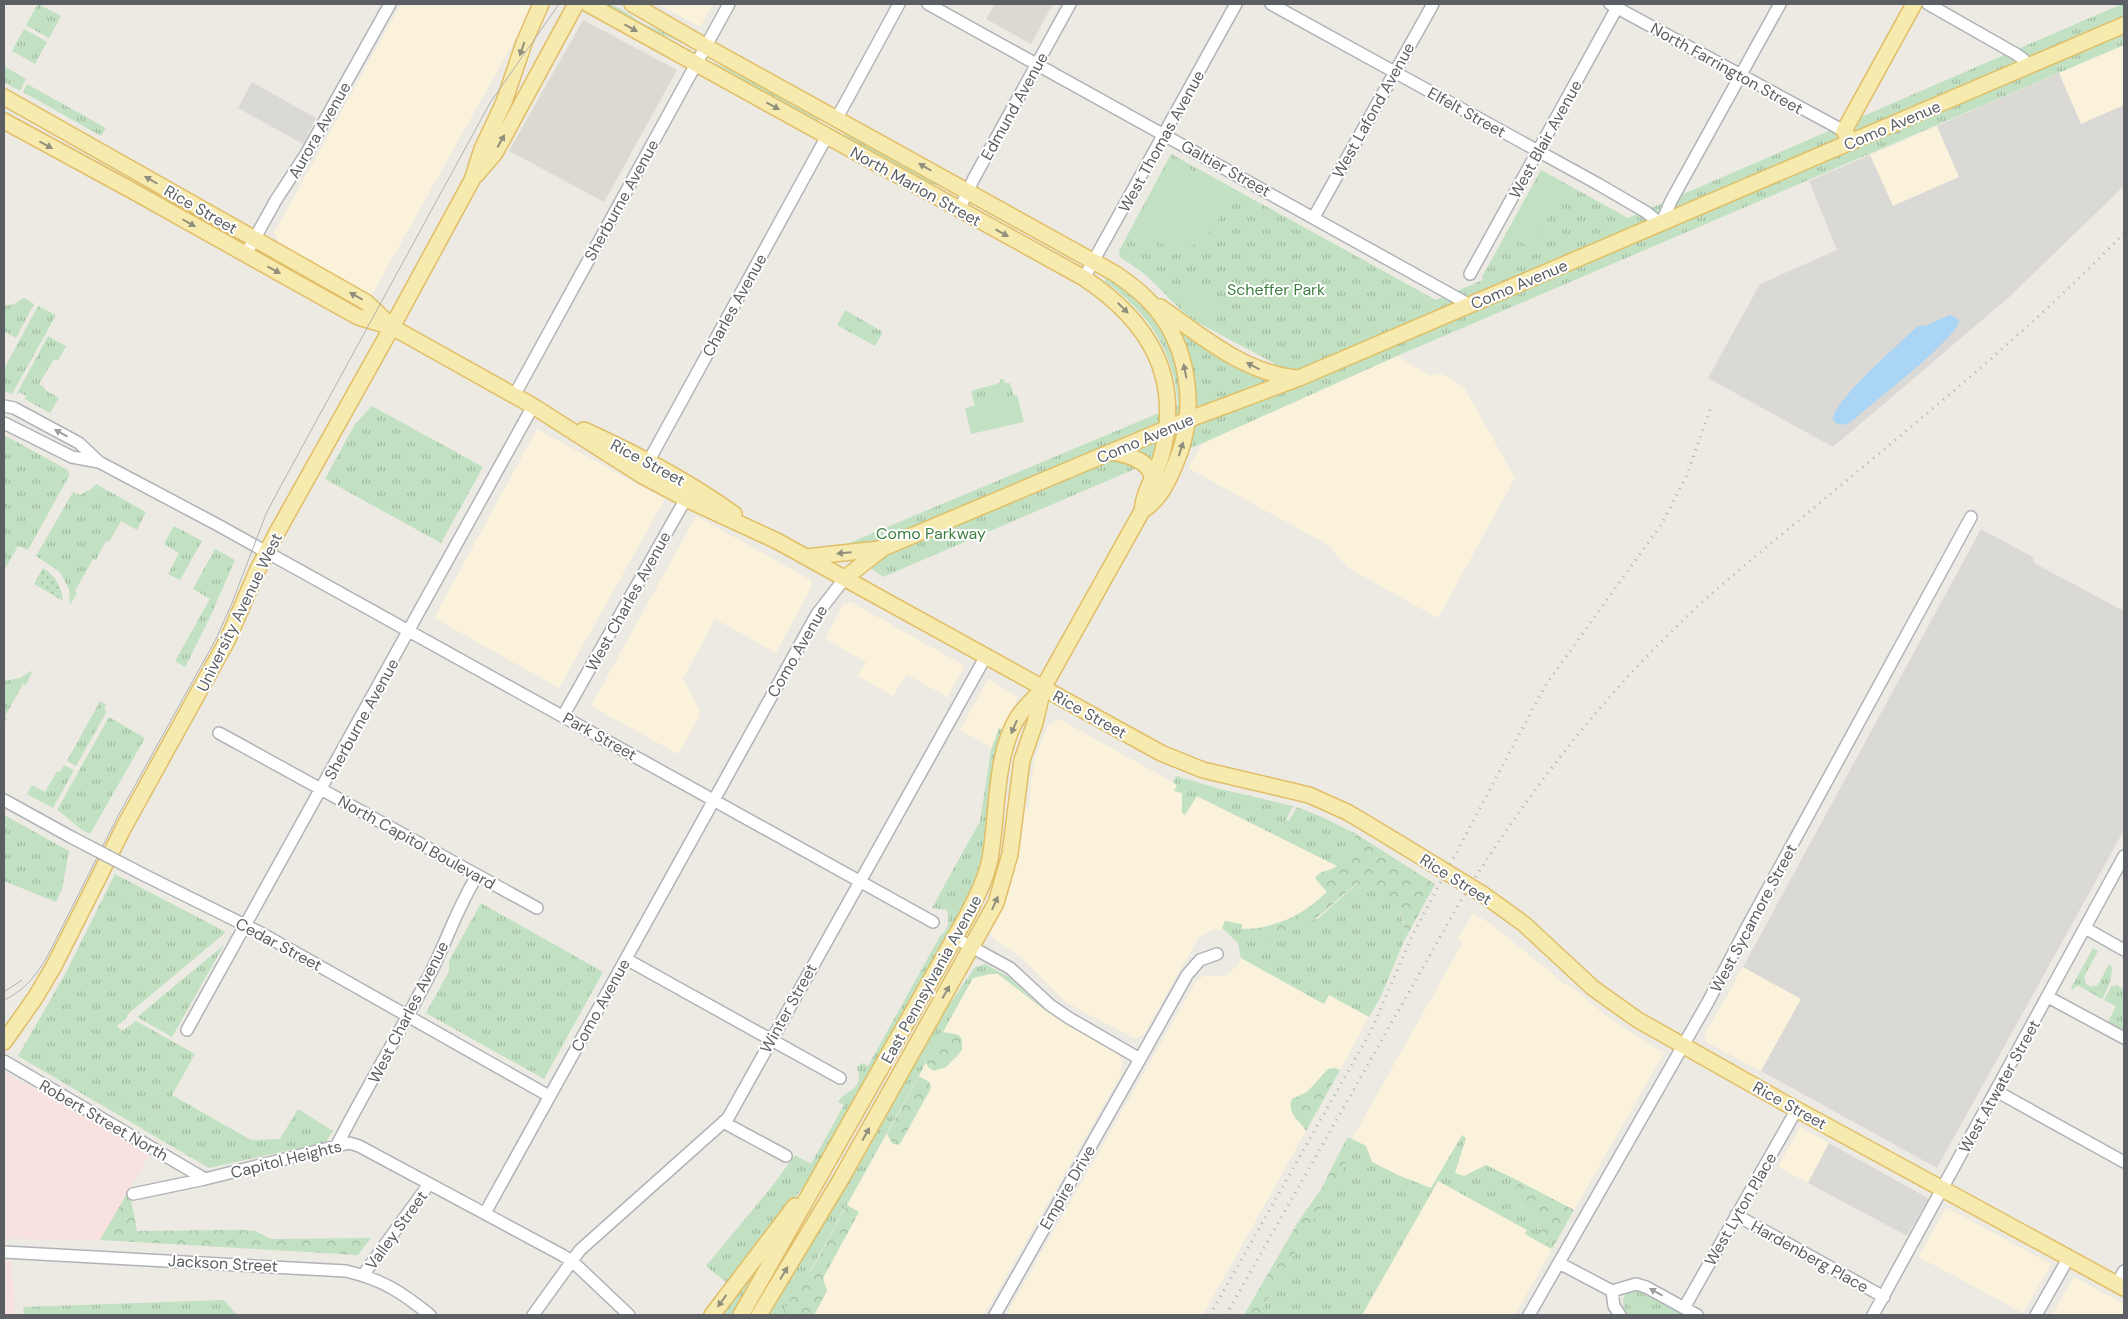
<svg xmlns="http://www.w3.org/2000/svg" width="2128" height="1319" viewBox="0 0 2128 1319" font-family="'DM Sans',sans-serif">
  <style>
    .commercial { fill: #faf2da }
    .industrial { fill: #dbd9d5 }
    .education { fill: #dcd9d1 }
    .medical { fill: #f8e2e0 }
    .grass { fill: url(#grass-tufts) }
    .forest { fill: url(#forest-crowns) }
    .garden { fill: url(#garden-dots) }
    .pitch { fill: #c2e1c2 }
    .water { fill: #aad5f5 }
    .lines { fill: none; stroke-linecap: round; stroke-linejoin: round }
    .minor-casing { stroke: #b0b3b7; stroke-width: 14 }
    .major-casing { stroke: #e1be67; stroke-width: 18 }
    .minor { stroke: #fff; stroke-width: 11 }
    .major { stroke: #f6eaae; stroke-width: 15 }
    .tram { stroke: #b1b2b2; stroke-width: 1 }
    .rail { stroke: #b1b2b2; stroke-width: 3; stroke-dasharray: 1 6; stroke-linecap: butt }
    .minor-bridge-casing { stroke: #b0b3b7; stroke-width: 14; stroke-linecap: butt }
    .major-bridge-casing { stroke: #e1be67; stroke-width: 18; stroke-linecap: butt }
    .minor-bridge { stroke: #fff; stroke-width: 11 }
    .major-bridge { stroke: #f6eaae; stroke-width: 15 }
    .oneway { fill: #918f7d }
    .oneway2 { fill: #9d9ea1 }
    .labels { text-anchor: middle; stroke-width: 4; stroke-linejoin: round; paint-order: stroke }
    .street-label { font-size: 16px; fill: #5b5e62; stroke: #fff }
    .park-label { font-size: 16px; fill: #3e7e40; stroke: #fff }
  </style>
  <defs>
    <pattern id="grass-tufts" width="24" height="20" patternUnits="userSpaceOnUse" patternTransform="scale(1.25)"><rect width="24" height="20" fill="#c2e1c2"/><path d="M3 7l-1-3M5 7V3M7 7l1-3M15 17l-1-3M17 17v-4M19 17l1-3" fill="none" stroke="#a1baa1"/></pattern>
    <pattern id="forest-crowns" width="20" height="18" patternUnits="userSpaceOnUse" patternTransform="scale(1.25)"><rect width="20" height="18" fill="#c2e1c2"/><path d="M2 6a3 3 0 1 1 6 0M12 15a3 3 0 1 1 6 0" fill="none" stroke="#a1baa1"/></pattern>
    <pattern id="garden-dots" width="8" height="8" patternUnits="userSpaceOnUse" patternTransform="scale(1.25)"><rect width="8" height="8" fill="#c2e1c2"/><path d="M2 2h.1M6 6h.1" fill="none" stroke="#a1baa1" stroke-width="1.8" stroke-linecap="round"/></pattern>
  </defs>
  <rect width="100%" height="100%" fill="#eceae3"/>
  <path class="commercial" d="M401 4H535L374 291 368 295 279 243 274 233Z
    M658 4H713L700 27Z
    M2124 45V105L2081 124 2059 73Z
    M1937 126 1959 177 1892 206 1870 155Z
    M1397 356 1430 376 1440 373 1464 387 1515 478 1438 618 1348 568 1328 545 1188 468 1203 443Z
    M537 429 665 499 559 688 434 618Z
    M696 516 811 580 812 586 776 653 715 619 683 679 700 711 699 718 678 754 591 706Z
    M851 602 965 666 947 697 906 674 893 696 858 676 866 662 825 639 843 604Z
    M988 679 1018 697 1005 731 999 728 992 748 960 730Z
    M1057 719H1059L1178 785 1182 793V812L1185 815 1196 796 1337 866 1334 869 1322 871 1320 885 1327 891 1307 909 1292 918 1259 928H1222L1223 930 1214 929 1199 937 1144 1034 1135 1039 1067 1003 1019 956 996 941 991 935V927L1009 889 1014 871 1023 803 1025 808 1029 809 1031 780 1036 754 1048 726Z
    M1473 913 1491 924 1565 984 1569 985 1610 1019 1664 1053 1574 1210 1486 1165 1464 1176H1458L1455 1173 1466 1138 1462 1135 1431 1188 1400 1176 1372 1162 1366 1146 1352 1139 1463 942 1458 939Z
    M1241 958 1323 1004 1329 995 1369 1017 1340 1070 1335 1068 1307 1092 1292 1099 1295 1118 1306 1131 1203 1315H1006L1195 983 1203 976H1225L1238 965Z
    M1743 967 1801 999 1761 1071 1706 1042 1704 1036Z
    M990 974H998L1006 979 1046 1011 1116 1052 1122 1060 1121 1075 984 1315H814L827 1291 823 1278 859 1212 847 1205 887 1134 890 1141 901 1142 905 1136 931 1088 929 1082 919 1076 926 1062 927 1065 938 1069 946 1067 960 1054 955 1033 943 1032 973 978Z
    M1800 1127 1829 1143 1808 1183 1778 1167Z
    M1438 1181 1527 1230 1525 1234 1552 1249 1515 1315H1362Z
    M1946 1207 2051 1264 2023 1313 1919 1257Z
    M2074 1277 2124 1304V1315H2052Z"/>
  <path class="industrial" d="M2059 73 2081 124 2124 105V186L2007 299 1833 447 1708 378 1760 284 1837 250 1809 181 1870 155 1893 206 1959 177 1937 126Z
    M252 82 316 118 303 144 238 108Z
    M1981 529 2033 557 2034 563 2124 611V830L1937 1168 1761 1071 1801 999 1743 967Z
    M1829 1143 1926 1197 1928 1200 1907 1236 1808 1183Z"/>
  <path class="education" d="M995 4H1053L1031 44 986 19Z
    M583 20 677 70 604 202 509 151Z"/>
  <path class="medical" d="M4 1072 150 1154 100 1240 4 1239Z
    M4 1261H12L15 1315H4Z"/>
  <path class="grass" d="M38 4 61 16 49 38 26 25Z
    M603 4C619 4 632 18 646 25 660 32 677 34 688 46L669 37 648 30Z
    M2122 4H2124V45L1397 356 1203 443 1130 471 883 577 842 546 1178 405C1175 353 1148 311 1105 282V276L1107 275 1176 328 1254 372 1274 363 1195 321 1182 311 1145 274 1120 257 1119 251 1171 154 1436 300 1483 280 1482 277 1541 170 1628 218Z
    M24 29 47 42 35 64 12 51Z
    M714 63C751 78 785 98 820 118L817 122 713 65Z
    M4 66 26 79 20 91 4 82Z
    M27 84 106 128 101 136 23 92Z
    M847 130 950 190 910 176 843 137Z
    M24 298 34 304 16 338 4 331V306L14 304Z
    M38 306 56 315 12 394 4 391V369Z
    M845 310 883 332 875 346 837 325Z
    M48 336 66 346 58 361 54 359 39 384 45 388V390L59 398 50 413 25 399 26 396 19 392 16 395Z
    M1000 379H1004L1005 383H1010L1014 396 975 406 971 391 1000 383Z
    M372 406 483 467 441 543 325 479 355 424Z
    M4 435 64 468 68 470 69 476 28 550 18 546 4 571Z
    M96 484 146 512 137 530 121 521 109 542 106 541 96 560 93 559 75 591 77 593 70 605 69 589 60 572 36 556 73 492 80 495 91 489Z
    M174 526 202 541 180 580 168 574 179 553 164 544Z
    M215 549 235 560 210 617 185 667 175 661 210 599 193 589Z
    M31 671 32 672 26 685 23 684 5 716 7 718 4 724V681L20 678Z
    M100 701 106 705 104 709 107 711 76 766 67 761Z
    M109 717 145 738 90 834C76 828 70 818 57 810Z
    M999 728 1005 731 985 852 974 890 813 1175 727 1283 706 1266 770 1189 795 1155 811 1164 844 1105 838 1102C847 1088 865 1091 857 1067L862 1063 868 1066 940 936C950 928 949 922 947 910L932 908 980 821 991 750Z
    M64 765 74 770 53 808 27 794 32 785 45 792 57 771 60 772Z
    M1176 776 1220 789 1293 806 1286 820 1289 821 1297 807 1322 817 1356 834 1349 854 1337 866 1197 796 1185 815 1182 812V793L1174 791 1177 785 1173 782Z
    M4 815 69 851 62 889 56 902 4 881Z
    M115 874 226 932 127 1015V1018L117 1026 122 1031 136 1021 195 1054 172 1095 251 1140 280 1139 298 1109 333 1131 326 1142 209 1168 18 1056 63 978Z
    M1361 880 1389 896 1396 902 1400 910 1405 931 1404 941 1380 998 1369 1017 1329 995 1324 1004 1241 958 1238 943 1222 928 1225 921 1242 924V929H1249V938L1319 918Z
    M481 903 603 972 544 1079 426 1013 449 971V961Z
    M224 945 172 1037 137 1017Z
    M2093 948 2098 951 2084 977 2086 984 2091 987 2098 985 2109 964 2112 966C2112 978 2108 989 2102 999L2079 986 2075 987 2072 990 2071 988Z
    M985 964 1009 977 1046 1011 998 974H990L973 978 810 1271 807 1269 782 1315H766L930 1033 975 967Z
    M2116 984 2124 990V1031L2108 1022 2116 1006 2104 1000 2112 985 2114 987Z
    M1462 1135 1466 1138 1455 1173 1464 1176 1486 1165 1519 1181 1512 1195 1519 1205 1532 1213 1548 1243V1247L1525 1234 1527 1230 1438 1181 1362 1315H1259L1347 1162 1338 1155 1348 1137 1366 1146 1372 1162 1400 1176 1431 1188Z
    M770 1249 735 1315H720Z
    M1636 1291 1640 1292 1684 1315H1629L1624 1310 1623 1300 1626 1293Z
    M224 1300 237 1315H24L23 1307Z"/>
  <path class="forest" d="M1356 834 1435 884 1404 941C1408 905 1389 896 1361 880 1320 912 1306 939 1249 938V929C1281 926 1304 914 1327 892L1315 878C1321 869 1328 873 1335 867 1348 859 1351 847 1356 834Z
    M943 1032 959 1035 962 1040V1050L946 1067 934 1071 929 1068 926 1062Z
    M1335 1068 1340 1070 1306 1131C1300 1119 1286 1114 1292 1099L1307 1092 1328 1069Z
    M919 1076 929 1082 931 1088 901 1142 898 1145 893 1144 887 1134Z
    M1338 1155 1347 1162 1259 1315H1244L1298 1222 1322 1188Z
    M1519 1181 1574 1210 1552 1249 1548 1247V1243L1532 1213 1513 1200 1512 1195Z
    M129 1190 137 1231 241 1230 255 1231 271 1239 371 1238 358 1255 100 1240Z
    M847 1205 859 1212 823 1278 827 1291 814 1315H782L806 1269 811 1271Z"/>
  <path class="garden" d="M43 568C56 576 61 586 63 601L34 584Z"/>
  <path class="pitch" d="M1179 163 1234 193C1203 249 1193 263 1132 230L1167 165Z
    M1542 172 1566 186 1531 248 1507 235Z
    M1185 281 1216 299 1206 317 1175 299Z
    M1017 395 1024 422 971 434 965 408Z"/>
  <path class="water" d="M1949 315 1957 318 1959 322C1952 343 1872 403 1851 422 1843 425 1839 427 1833 420 1832 402 1903 340 1918 326H1925Z"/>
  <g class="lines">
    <defs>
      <path id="minor" d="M928 4 1470 305
        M1271 4 1598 184 1646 212 1661 224 1671 201 1780 4
        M1610 4 1844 131
        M1928 4 2016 54 2023 59 2028 67
        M837 118 899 4
        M959 210 973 180 1070 4
        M1314 217 1433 4
        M246 254 276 200 306 154 390 4
        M1470 274 1619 4
        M1084 278 1236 4
        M514 396 729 4
        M4 406 14 408 79 443 99 462
        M4 423 72 457 99 462 216 524 933 922
        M641 475 827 136
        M563 716 689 493
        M219 733 537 908
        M4 800 71 837
        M142 874 261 933 549 1096
        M2085 928 2124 950
        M955 938 1010 968 1050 1005 1069 1018 1140 1059 995 1315
        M626 959 840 1078
        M2048 997 2124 1038
        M187 1030 533 406
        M1140 1059 1187 975 1200 960 1217 954
        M4 1061 205 1179
        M1996 1091 2124 1162
        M723 1122 786 1156
        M336 1147C366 1088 401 1031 431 972 447 940 458 906 477 876
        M133 1194 205 1179 349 1143 359 1146 562 1255 572 1261 629 1315
        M485 1213 817 614 845 578
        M1736 1215 1884 1297
        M4 1252 346 1271C383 1280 400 1291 430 1315
        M1559 1263 1612 1291 1636 1284 1646 1287 1697 1315
        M363 1275 429 1184
        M2117 1283 2124 1271
        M1612 1291 1614 1306 1620 1315
        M1684 1308 1797 1109
        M533 1315 580 1250 728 1118 986 656
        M1529 1315 1708 1002 1746 929 1971 517
        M1873 1315 2124 856
        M2036 1315 2069 1257"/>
      <path id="major" d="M588 4 1084 278C1148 321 1182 375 1162 454 1157 474 1143 491 1142 511L1043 688 1035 723 1022 760 1010 854 996 903 841 1179 759 1315
        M632 4 705 46 1116 274C1126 281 1137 289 1146 298 1190 341 1199 410 1175 465 1167 484 1159 500 1142 511
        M4 97 366 302 391 326
        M4 121 131 190 358 317 392 327 533 406 641 475 686 499 777 541 1161 753 1203 770 1309 795 1347 812 1369 825
        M1852 142 1844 131 1914 4
        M476 175 495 153 576 4
        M1160 307C1202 336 1245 374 1298 378
        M584 430C637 454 687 480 734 514
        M1112 452C1128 455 1153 461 1152 481
        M806 557 879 549
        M845 578 883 548 1187 420 1299 378 2124 25
        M1484 895 1524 924 1593 988 1638 1020 1783 1102 2124 1288
        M4 1042 35 998 54 966 124 827 228 639 258 569 275 536 392 327 472 180 482 149 504 102 524 43 541 4
        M712 1315 795 1206
        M741 1315 967 916C976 898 986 879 990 859 998 816 994 751 1020 714 1026 706 1034 698 1041 691"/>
    </defs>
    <use href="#minor" class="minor-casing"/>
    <use href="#major" class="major-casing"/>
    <use href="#minor" class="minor"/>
    <use href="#major" class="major"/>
    <path class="tram" d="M4 992 22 980
      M4 1000C24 991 36 976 47 957L118 816 216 639 232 603 266 514 278 491 490 103 559 4"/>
    <path class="rail" d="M1210 1315 1372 1029 1412 936 1538 699 1547 683 1661 525 1686 477 1711 407
      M1226 1315 1460 902C1520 804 1589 713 1671 632 1718 585 1771 544 1822 501 1925 415 2031 330 2124 233"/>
    <defs>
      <path id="minor-bridge" d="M71 837 142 874"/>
      <path id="major-bridge" d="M1369 825 1484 895"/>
    </defs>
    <use href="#minor-bridge" class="minor-bridge-casing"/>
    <use href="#major-bridge" class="major-bridge-casing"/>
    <use href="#minor-bridge" class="minor-bridge"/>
    <use href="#major-bridge" class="major-bridge"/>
  </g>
  <defs><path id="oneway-solid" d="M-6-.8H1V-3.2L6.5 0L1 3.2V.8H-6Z" transform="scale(1.25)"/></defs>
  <g class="oneway">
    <use href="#oneway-solid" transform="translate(631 28) rotate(29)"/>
    <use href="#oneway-solid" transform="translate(522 49) rotate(109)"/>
    <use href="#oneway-solid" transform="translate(773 106) rotate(29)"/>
    <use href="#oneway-solid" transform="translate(501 141) rotate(-61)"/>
    <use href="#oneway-solid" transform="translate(46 145) rotate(29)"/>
    <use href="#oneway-solid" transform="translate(925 167) rotate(-150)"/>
    <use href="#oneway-solid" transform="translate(151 180) rotate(-150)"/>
    <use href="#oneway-solid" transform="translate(189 223) rotate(30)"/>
    <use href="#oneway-solid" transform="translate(1002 233) rotate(29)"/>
    <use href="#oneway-solid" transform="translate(274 270) rotate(29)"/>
    <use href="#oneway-solid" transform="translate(356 296) rotate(-151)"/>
    <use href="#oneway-solid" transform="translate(1123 308) rotate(45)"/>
    <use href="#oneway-solid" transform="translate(1253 366) rotate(-153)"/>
    <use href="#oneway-solid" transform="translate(1185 371) rotate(-101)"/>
    <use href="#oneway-solid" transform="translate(1181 449) rotate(-72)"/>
    <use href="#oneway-solid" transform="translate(844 553) rotate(175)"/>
    <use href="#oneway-solid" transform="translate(1014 727) rotate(114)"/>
    <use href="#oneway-solid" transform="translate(995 903) rotate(-66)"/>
    <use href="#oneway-solid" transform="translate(946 992) rotate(-61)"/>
    <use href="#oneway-solid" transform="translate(866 1134) rotate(-61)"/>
    <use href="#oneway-solid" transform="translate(784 1273) rotate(-59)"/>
    <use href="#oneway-solid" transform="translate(722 1301) rotate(126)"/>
  </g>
  <g class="oneway2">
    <use href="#oneway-solid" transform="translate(61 433) rotate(-151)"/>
    <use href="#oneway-solid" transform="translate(1656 1292) rotate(-151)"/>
  </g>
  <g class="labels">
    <g class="street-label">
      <text transform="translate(1727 68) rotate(29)" y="6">North Farrington Street</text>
      <text transform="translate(1014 106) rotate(-61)" y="6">Edmund Avenue</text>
      <text transform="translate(1373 110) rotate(-61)" y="6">West Lafond Avenue</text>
      <text transform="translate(1467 112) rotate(29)" y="6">Elfelt Street</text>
      <text transform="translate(1892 125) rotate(-23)" y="6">Como Avenue</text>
      <text transform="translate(319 130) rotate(-60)" y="6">Aurora Avenue</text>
      <text transform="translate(1545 139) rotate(-61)" y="6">West Blair Avenue</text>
      <text transform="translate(1161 141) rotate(-61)" y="6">West Thomas Avenue</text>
      <text transform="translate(1226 168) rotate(29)" y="6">Galtier Street</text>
      <text transform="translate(916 186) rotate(29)" y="6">North Marion Street</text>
      <text transform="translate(621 200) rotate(-61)" y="6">Sherburne Avenue</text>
      <text transform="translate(201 209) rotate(30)" y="6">Rice Street</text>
      <text transform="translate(1519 284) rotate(-23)" y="6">Como Avenue</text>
      <text transform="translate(734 305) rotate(-61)" y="6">Charles Avenue</text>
      <text transform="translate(1145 438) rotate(-23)" y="6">Como Avenue</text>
      <text transform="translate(648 462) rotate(28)" y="6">Rice Street</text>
      <text transform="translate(628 601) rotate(-61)" y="6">West Charles Avenue</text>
      <text transform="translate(239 612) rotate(-64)" y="6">University Avenue West</text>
      <text transform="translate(797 651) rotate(-60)" y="6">Como Avenue</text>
      <text transform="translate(1090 714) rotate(29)" y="6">Rice Street</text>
      <text transform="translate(361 719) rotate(-61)" y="6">Sherburne Avenue</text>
      <text transform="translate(600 736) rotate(29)" y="6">Park Street</text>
      <text transform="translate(417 842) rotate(29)" y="6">North Capitol Boulevard</text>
      <text transform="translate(1456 879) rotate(32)" y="6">Rice Street</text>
      <text transform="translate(1753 918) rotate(-62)" y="6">West Sycamore Street</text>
      <text transform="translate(279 944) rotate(28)" y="6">Cedar Street</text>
      <text transform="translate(931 979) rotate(-61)" y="6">East Pennsylvania Avenue</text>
      <text transform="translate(600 1005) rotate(-61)" y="6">Como Avenue</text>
      <text transform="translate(788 1008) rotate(-61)" y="6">Winter Street</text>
      <text transform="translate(408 1012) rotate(-63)" y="6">West Charles Avenue</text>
      <text transform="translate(1999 1086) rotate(-61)" y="6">West Atwater Street</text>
      <text transform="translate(1790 1105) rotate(29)" y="6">Rice Street</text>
      <text transform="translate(104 1120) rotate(30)" y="6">Robert Street North</text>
      <text transform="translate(286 1159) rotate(-14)" y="6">Capitol Heights</text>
      <text transform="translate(1067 1187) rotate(-60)" y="6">Empire Drive</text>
      <text transform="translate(1740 1209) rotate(-60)" y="6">West Lyton Place</text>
      <text transform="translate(396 1230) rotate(-54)" y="6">Valley Street</text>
      <text transform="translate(1810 1256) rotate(29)" y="6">Hardenberg Place</text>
      <text transform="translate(223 1263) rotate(3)" y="6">Jackson Street</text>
    </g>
    <g class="park-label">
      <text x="1276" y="295">Scheffer Park</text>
      <text x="931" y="539">Como Parkway</text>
    </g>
  </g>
  <rect width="2128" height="1319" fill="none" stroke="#5b5e62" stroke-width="10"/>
</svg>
